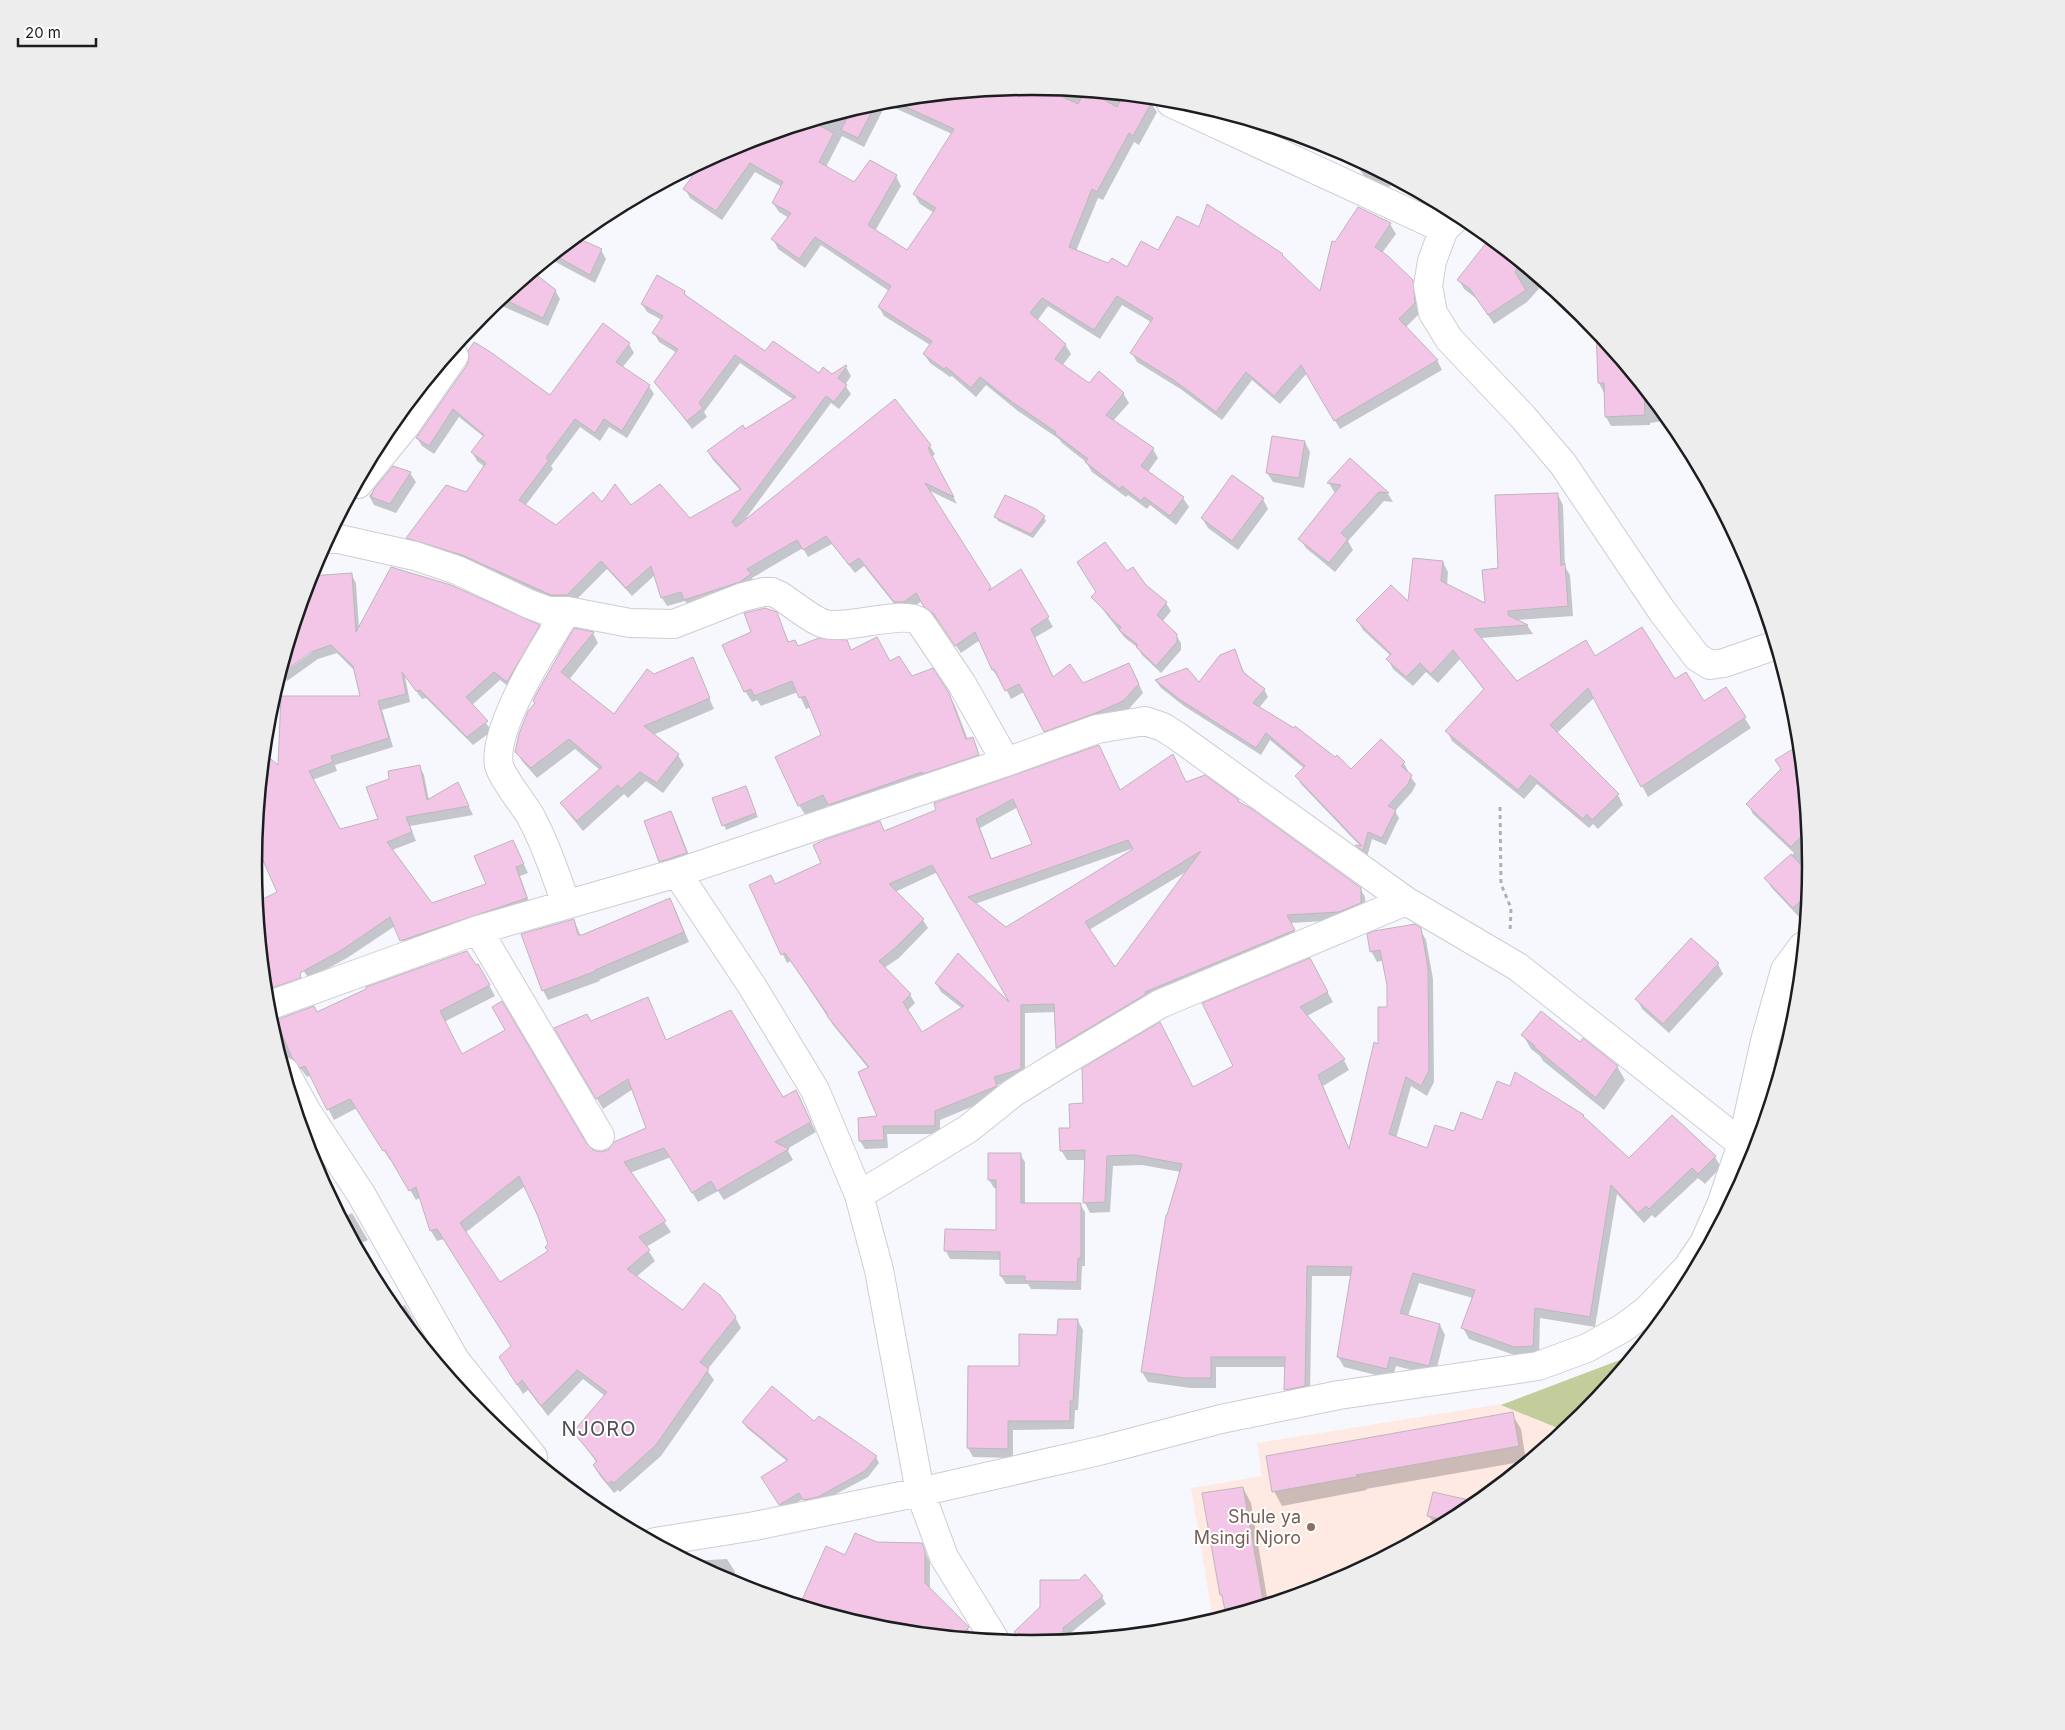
<svg xmlns="http://www.w3.org/2000/svg" width="2065" height="1730" viewBox="0 0 2065 1730" font-family="Inter,sans-serif">
  <style>
    .education { fill: #fee9e3 }
    .forest { fill: #c3cd9c }
    .shadow { fill: #0003; fill-rule: evenodd }
    .building { fill: #f3c6e7; stroke: #bdb6bb; fill-rule: evenodd }
    .lines { fill: none; stroke-linecap: round; stroke-linejoin: round }
    .minor-casing { stroke: #cdced5; stroke-width: 30 }
    .path { stroke: #afb0b5; stroke-width: 3; stroke-dasharray: 4 4; stroke-linecap: butt }
    .minor { stroke: #fff; stroke-width: 28 }
    .education-dot { fill: #8d6e63; stroke: #fff; stroke-width: 2 }
    .labels { text-anchor: middle; stroke-width: 4; stroke-linejoin: round; paint-order: stroke }
    .education-label { font-size: 18px; fill: #785e54; stroke: #fff; text-anchor: end }
    .quarter-label { font-size: 20px; letter-spacing: 1px; fill: #4f5056; stroke: #fff }
    .rim { fill: none; stroke: #1c1d1f; stroke-width: 2.5 }
  </style>
  <rect width="100%" height="100%" fill="#f7f8fe"/>
  <path class="education" d="M1557 1395 1578 1420 1465 1513 1330 1585 1213 1620 1191 1488 1262 1476 1257 1443Z"/>
  <path class="forest" d="M1633 1355 1583 1416 1565 1431 1501 1405Z"/>
  <path class="shadow" d="M1033 86 1141 97 1151 103 1157 112 1139 145 1134 142 1103 200 1098 198 1076 251 1109 265 1128 269 1200 229 1207 206 1282 255 1285 260 1321 294 1390 224 1396 234 1382 253 1412 281 1418 291 1420 313 1405 328 1437 360 1442 370 1340 429 1307 373 1280 404 1252 380 1222 420 1182 390 1137 362 1132 353 1151 322 1122 305 1100 339 1048 306 1037 321 1065 344 1071 354 1062 366 1089 385 1123 393 1129 403 1113 421 1153 449 1158 458 1148 472 1183 498 1189 507 1176 525 1150 505 1147 509 1128 495 1126 497 1092 472 1086 462 1062 443 1059 439 1018 411 986 385 976 397 952 376 950 377 930 363 924 354 930 345 884 316 879 307 889 291 821 245 805 268 778 249 773 239 789 218 779 212 773 203 782 187 755 172 722 220 690 198 685 189 703 162 735 145 881 101ZM886 104 952 134 914 194 920 204 934 213 907 252 875 231 901 186 896 176 854 184 826 167 842 136 864 147Z
    M1362 162 1395 180 1386 191 1364 176 1358 167Z
    M1491 239 1544 283 1527 302 1494 324 1477 299 1464 289 1459 280Z
    M572 241 601 250 606 259 595 283 550 259Z
    M532 273 555 290 560 299 548 326 495 303Z
    M684 292 688 299 765 353 819 374 832 375 846 367 851 376 845 385 851 394 839 409 831 403 744 521 930 446 935 454 932 457 957 504 928 490 991 590 1021 571 1053 627 1034 638 1053 678 1083 685 1134 673 1143 693 1128 710 1101 722 1050 740 1024 692 1011 699 1000 677 998 678 993 670 980 640 961 653 939 622 931 615 922 601 909 610 900 611 864 566 855 573 832 544 808 557 803 548 752 578 755 583 690 608 685 601 667 606 662 598 655 575 632 596 607 569 572 604H557L412 546 407 538 467 494 485 467 477 461 472 452 484 437 459 417 434 454 422 446 417 438 468 366 550 397 603 325 629 344 634 353 622 368 649 386 654 394 627 438 609 427 600 441 580 427 551 466 553 469 525 506 556 527 603 504 631 506 689 520 741 491 713 460 708 452 794 400 740 363 704 412 707 417 692 429 656 382 677 353 659 342 654 333 662 320 647 312 642 304Z
    M1617 355 1670 420 1650 423V425L1611 426 1606 417 1604 393 1599 383Z
    M1305 442 1310 452 1304 488 1273 482 1267 473Z
    M1350 460 1388 494 1393 502 1384 501 1348 541 1353 550 1335 572 1306 548 1300 539 1337 493 1334 492 1329 483Z
    M393 467 410 473 416 482 396 513 374 505 369 496Z
    M1558 495 1563 505 1565 567 1570 575 1573 616 1517 620 1527 625 1533 634 1481 638 1516 682 1595 657 1674 681 1704 703 1726 689 1751 728 1648 797 1595 697 1557 733 1618 795 1623 805 1598 829 1593 824 1589 828 1537 784 1524 799 1452 741 1447 731 1484 690 1460 659 1438 683 1426 672 1413 686 1393 669 1388 659 1391 656 1363 630 1357 620 1409 604 1443 562 1448 572 1447 586 1486 605 1499 570Z
    M1263 499 1268 509 1238 550 1208 528 1202 518Z
    M996 517H1044L1046 521 1033 538 998 521Z
    M1126 573 1166 603 1171 611 1162 622 1176 635 1181 643V650L1161 673 1142 655 1137 647 1125 638 1093 597Z
    M351 574 356 583 359 628 539 626 544 634 513 690 500 680 472 705 492 731 473 745 426 698 422 699 405 676 410 702 382 710 393 747 335 765 337 771 312 780 340 830 379 820 391 779 419 766 424 775 429 800 458 784 473 815 410 826 416 841 392 850 432 905 488 884 513 841 528 873 520 876 531 907 407 950 395 926 347 958 309 979 303 970 279 894 261 853 255 856 265 755 279 768 362 697 355 671 337 653 318 659 287 681 283 673 280 676 295 627 311 643ZM317 646 318 648 286 671V668Z
    M776 613 789 643 798 648 847 641 852 651 890 663 911 678 948 694 955 706 968 740 972 738 984 766 836 816 830 805 806 816 799 805 823 736 811 707 806 709 798 692 761 706 757 700 752 702 745 691 753 633Z
    M593 633 598 643 569 680 614 716 654 675 692 659 714 709 653 735 678 755 684 765 663 793 646 781 628 798 624 794 583 831 568 813 562 803 600 770 575 749 537 778 522 761 516 751 536 704 534 701Z
    M1234 651 1245 674 1264 689 1268 697 1259 708 1351 771 1404 763 1408 771 1407 772 1416 784 1412 792 1395 811 1399 818 1386 845 1372 839 1367 857 1361 852 1357 847 1362 848 1301 784 1297 777 1305 769 1270 740 1261 755 1184 706 1161 688 1156 681 1199 683Z
    M1800 747 1811 865 1807 909 1799 917 1771 887 1766 878 1794 853 1753 814 1748 804 1782 770 1777 761Z
    M1186 783 1239 804 1360 888 1365 897 1366 911 1344 920 1290 923 1299 939 1062 1055 1057 1047 1056 1012 1025 1013V1078L997 1085 1000 1095 940 1120V1134H887L888 1148 865 1149 860 1141 879 1117 869 1069 833 1025 791 961 787 963 750 886 776 885 884 832 938 811 935 804 1120 792ZM1018 807 1034 845 992 860 980 828ZM1137 847 1006 928 975 904ZM1189 870 1115 969 1089 930ZM938 872 1013 1007 936 983 941 992 963 1009 922 1033 907 1011 915 1003 910 995 884 968 899 958 928 928 923 920 895 892Z
    M747 792 758 817 726 830 714 799Z
    M671 813 676 822 692 863 666 871 661 861Z
    M675 909 689 942 599 980 600 981 548 1000 543 990 574 920 581 936Z
    M1420 929 1426 940 1433 979 1434 1082 1427 1096 1411 1086 1396 1138 1428 1150 1454 1132 1483 1122 1629 1160 1715 1157 1721 1167 1705 1184 1698 1178 1655 1218 1652 1215 1644 1223 1617 1194 1595 1327 1540 1318 1539 1356 1520 1357 1469 1339 1463 1328 1473 1298 1419 1283 1408 1316 1440 1325 1445 1335 1435 1376 1396 1366 1392 1379 1344 1367 1338 1357 1352 1276H1312L1310 1396 1292 1400 1286 1390V1367H1216V1388H1190L1148 1382 1142 1372 1181 1172 1142 1165 1113 1166 1110 1212 1090 1213 1085 1203 1086 1160H1067L1061 1150 1072 1129 1193 1088 1235 1066 1315 970 1333 1002 1307 1016 1344 1060 1349 1070 1323 1086 1350 1151 1389 1008 1388 985 1384 960 1377 962 1371 951Z
    M1718 964 1723 974 1669 1033 1642 1009 1637 999Z
    M478 965 495 996 444 1022 462 1056 592 1151 600 1153 608 1151 647 1129 633 1089 603 1109 556 1029 591 1023 647 999 667 1041 783 1098 801 1101 816 1132 787 1149 793 1160 724 1200 718 1191 698 1202 671 1157 630 1173 671 1232 646 1247 655 1261 636 1277 683 1312 735 1317 741 1328 707 1370 714 1380 661 1456 620 1492 618 1490 614 1493 600 1476 594 1466 597 1463 575 1432 605 1396 583 1379 548 1416 528 1390 523 1394 506 1367 512 1346 444 1239 437 1241 431 1231 421 1197 416 1200 392 1159 390 1160 357 1108 334 1120 311 1075 307 1077 301 1069 292 1066 284 1068 274 1033 317 1014ZM525 1186 550 1245V1251L499 1284 465 1233Z
    M1523 1035 1581 1044 1617 1066 1625 1080 1604 1110 1543 1061 1540 1056 1531 1049Z
    M989 1154H1020L1025 1162V1204H1080L1085 1212V1266H1082L1081 1290 1031 1289 1028 1284H1006L1001 1276V1260L950 1259 946 1251 997 1231V1188H994L989 1180Z
    M352 1213 368 1240 357 1245 342 1218Z
    M405 1305 411 1315 435 1358 395 1310Z
    M1078 1321 1083 1330 1078 1410H1075L1074 1429 1013 1430V1458L973 1457 968 1448 1059 1336Z
    M1512 1414 1521 1429 1526 1461 1366 1489 1367 1490 1282 1506 1274 1491Z
    M743 1422 814 1423 876 1457 879 1463 868 1477 819 1503 807 1506 803 1499 783 1510 763 1478 788 1462 747 1428Z
    M1243 1488 1251 1503 1267 1597 1293 1592 1295 1595 1227 1616 1225 1601 1221 1595Z
    M1465 1513 1436 1528 1429 1516Z
    M877 1544 922 1545 930 1562V1590L968 1628 973 1638 880 1629 801 1605 820 1562 846 1557Z
    M727 1559 735 1572V1585L690 1561Z
    M1102 1597 1106 1604 1067 1636 1068 1638 1065 1641 1023 1643 1016 1633Z"/>
  <path class="building" d="M1033 86 1041 87 1078 104 1085 91 1090 92 1117 107 1123 95 1154 98 1133 136 1129 133 1097 192 1092 189 1069 247 1108 263 1112 258 1127 267 1141 241 1158 250 1177 216 1199 227 1207 204 1283 254 1282 255 1320 291 1332 241 1335 242 1358 207 1391 223 1375 247 1388 256 1413 280 1415 303 1399 319 1438 360 1334 421 1301 365 1274 396 1246 372 1216 412 1175 381 1130 353 1153 318 1117 296 1094 330 1042 298 1030 313 1066 344 1055 359 1089 383 1099 371 1124 393 1106 415 1154 448 1141 466 1184 497 1170 516 1144 497 1141 501 1122 486 1120 489 1085 462 1088 459 1055 434 1056 432 1012 402 980 377 971 388 946 367 944 369 923 354 932 341 878 307 891 286 815 237 799 259 771 239 791 213 772 203 783 182 750 163 716 211 683 189 701 164 735 145 812 122 834 133 819 162 854 182 870 160 897 175 868 225 907 250 936 208 913 194 954 129 891 100Z
    M877 102 858 138 841 130 851 110Z
    M573 240 581 243 582 240 602 249 590 275 554 255Z
    M1486 243 1518 267 1515 272 1526 290 1488 315 1470 289 1457 280Z
    M533 272 556 290 543 318 501 298Z
    M657 275 685 291 684 294 765 351 773 341 819 373 823 367 832 374 846 365 847 366 838 378 847 385 834 402 826 396 732 522 736 527 895 399 931 445 928 448 954 497 925 483 991 587 988 591 1021 569 1049 617 1031 629 1053 677 1070 664 1083 683 1129 663 1139 684 1123 701 1096 713 1044 732 1019 684 1005 691 994 669 992 670 975 632 955 646 933 613 924 607 916 593 904 602H894L859 558 849 565 826 536 803 550 797 540 747 569 751 574 740 582 684 600 681 592 661 598 651 566 626 588 601 561 567 595H551L462 555 406 538 446 485 466 492 486 463 471 452 484 435 453 409 429 446 416 438 467 365 469 358 468 351 474 342 489 351 550 395 603 323 630 343 616 362 650 385 622 431 604 419 595 433 575 419 546 458 549 460 519 500 556 525 593 492 602 502 615 484 631 505 660 484 690 518 741 489 707 451 743 425 745 429 796 397 735 355 699 403 703 408 687 421 654 382 678 349 652 333 663 316 641 304Z
    M1596 330 1644 388 1645 415 1605 417 1604 383H1598Z
    M1272 436 1305 441 1299 478 1266 473Z
    M1350 458 1389 493 1379 492 1341 533 1348 539 1329 563 1298 539 1341 485 1327 483Z
    M393 466 411 472 390 504 371 497 374 489Z
    M1232 475 1264 498 1232 541 1201 518Z
    M1558 493 1561 566 1565 563 1568 606 1508 611V615L1528 625 1474 629 1517 681 1586 640 1595 656 1642 627 1675 679 1686 672 1704 701 1726 687 1746 717 1641 787 1588 688 1550 725 1619 794 1592 820 1587 814 1583 819 1530 775 1518 790 1445 731 1484 689 1453 650 1431 674 1420 663 1406 677 1386 659 1391 654 1356 620 1391 585 1408 601 1413 558 1443 561 1441 581 1485 603 1482 570 1498 568 1495 495Z
    M1005 495 1036 509 1045 516 1031 534 994 517Z
    M1105 542 1127 571 1133 567 1146 585 1167 602 1157 615 1177 634V642L1156 666 1136 647 1138 645 1119 630 1121 627 1109 617 1110 616 1091 597 1096 592 1077 562Z
    M391 567 451 585 540 625 507 682 494 672 466 697 488 721 467 737 420 690 416 691 402 672 406 694 378 701 389 738 331 756 333 762 309 771 340 829 378 819 366 787 389 779 388 771 420 765 427 800 458 782 469 806 406 817 412 832 387 842 432 903 486 884 474 856 513 840 524 864 516 867 527 898 400 941 390 917 342 950 300 973 301 978 266 990 257 902 277 892 256 845 265 754 278 765 281 696H360L353 666 331 645 311 652 281 674 310 576 352 573 356 632Z
    M765 608 777 612 788 642 795 640 798 646 819 638 847 640 851 650 877 637 890 661 899 656 912 676 933 668 949 693 966 739 973 737 979 755 923 774 922 772 828 805 823 795 798 806 775 757 821 735 805 696 799 698 792 681 754 696 751 689 744 692 722 645 751 632 744 613Z
    M574 628 594 632 561 672 614 714 647 669 654 674 693 657 710 698 644 726 679 754 657 783 640 772 621 789 618 785 577 821 560 803 602 767 569 739 531 768 515 752 519 734 528 711 535 703 533 701 537 693Z
    M1235 649 1243 672 1265 689 1253 703 1294 728 1295 726 1335 757 1337 755 1351 769 1381 739 1405 762 1401 766 1412 775 1408 784 1388 806 1396 810 1382 838 1368 832 1363 851 1355 845 1362 846 1295 776 1305 766 1266 733 1256 748 1179 699 1155 680 1187 668 1199 682 1220 655Z
    M1099 745 1120 790 1173 754 1186 782 1205 775 1238 799 1239 802 1252 809 1361 888V903L1339 912 1287 915 1295 930 1145 992 1146 994 1056 1048 1054 1004 1021 1005V1069L994 1077 997 1086 935 1111V1126H883L884 1140 859 1141 858 1118 877 1116 858 1072 869 1067 827 1016 828 1015 785 953 781 955 749 885 771 875 775 884 821 863 813 845 824 840 880 821 884 831 936 810 934 803ZM1013 799 1032 844 991 859 976 819ZM1128 840 1133 849 1006 927 968 897ZM1201 851 1115 967 1085 922ZM932 865 1009 1002 958 953 935 983 964 1006 922 1032 903 1002 911 994 879 961 894 949 924 919 889 884Z
    M1799 745 1808 829 1791 847 1746 804 1781 769 1775 760Z
    M746 786 756 813 722 826 712 798Z
    M671 811 687 853 659 862 644 821Z
    M1791 854 1810 875 1808 894 1793 908 1764 878Z
    M670 898 684 932 595 970 596 971 542 991 521 934 574 919 578 935H582Z
    M1415 924 1421 928 1428 968 1429 1071 1421 1086 1406 1077 1389 1134 1427 1148 1435 1125 1454 1131 1461 1112 1482 1120 1497 1081 1510 1086 1515 1072 1584 1115 1583 1116 1629 1158 1672 1115 1716 1156 1698 1174 1692 1168 1649 1209 1646 1206 1638 1213 1611 1185 1590 1317 1535 1308 1533 1346 1514 1347 1461 1328 1475 1290 1413 1273 1400 1313 1440 1324 1429 1366 1390 1357 1387 1369 1337 1357 1352 1267 1307 1266 1305 1386 1284 1390 1285 1357H1211V1378H1184L1141 1372 1166 1215H1167L1182 1164 1135 1155 1107 1156 1105 1202 1083 1203 1085 1150 1060 1151 1059 1128H1070L1069 1104 1083 1103 1082 1068 1160 1022 1193 1087 1233 1066 1202 1003 1310 958 1328 992 1300 1007 1345 1059 1318 1075 1349 1149 1374 1042 1378 1044V1007H1387V985L1380 950 1370 952 1367 934 1374 931Z
    M1691 938 1719 963 1663 1024 1635 999Z
    M467 951 476 965 478 964 490 985 440 1011 462 1054 505 1030 492 1007 502 1001 587 1144 593 1150 600 1152 608 1150 614 1142 646 1128 628 1079 596 1099 554 1028 587 1014 591 1021 648 997 666 1040 731 1010 783 1097 796 1090 811 1122 775 1142 789 1149 717 1191 711 1181 692 1193 664 1148 624 1162 666 1221 639 1237 650 1250 627 1269 683 1310 704 1283 720 1295 736 1317 700 1362 709 1369 656 1445 614 1483 611 1481 608 1484 593 1465 597 1461 573 1432 607 1392 577 1370 541 1406 522 1380 517 1385 499 1357 511 1346 437 1229 430 1231 416 1187 409 1191 385 1150 383 1151 350 1099 327 1110 305 1066 300 1068 292 1058 276 1020 314 1006 317 1012 366 989V987ZM519 1176 537 1214 548 1244 545 1247 548 1251 500 1282 460 1223Z
    M1541 1011 1580 1042 1583 1038 1618 1066 1596 1098 1534 1047 1535 1046 1521 1035Z
    M988 1153H1021V1203H1081V1258H1078L1077 1282 1025 1281V1276H1000V1252L944 1251 945 1229 996 1230V1180H988Z
    M1058 1319H1078L1073 1401H1070V1421H1008V1449L967 1448 968 1366H1019V1334L1057 1335Z
    M772 1386 814 1421 819 1416 877 1456 865 1471 818 1497 803 1500 799 1493 779 1505 761 1477 788 1460 742 1422Z
    M1513 1412 1519 1446 1356 1475 1360 1476 1272 1492 1266 1456Z
    M1243 1487 1264 1605 1226 1616 1222 1595H1220L1202 1493Z
    M1433 1492 1478 1502 1465 1513 1449 1521 1427 1516Z
    M855 1533 877 1542 922 1543 925 1551V1583L969 1627 959 1637 881 1629 800 1604 826 1546 845 1555Z
    M1085 1574 1103 1596 1063 1628 1064 1630 1052 1642 1024 1643 1014 1632 1040 1607V1580H1079Z"/>
  <g class="lines">
    <defs>
      <path id="minor" d="M1171 103 1444 229
        M1459 215 1444 229 1432 261 1428 286 1433 313 1449 339 1523 417 1563 464 1662 611 1697 657 1710 665 1724 663 1776 645
        M358 484 406 425 454 356
        M328 539H339L415 556 457 570 529 604 548 611H567L630 623 674 624 743 597 763 592H772L779 595C790 602 813 621 825 624 849 630 904 609 920 622L962 684 1006 762
        M677 873 752 986 815 1090 859 1195 879 1270 920 1492 944 1557 995 1640
        M566 905C556 874 546 845 531 817 524 805 501 776 499 765 492 728 547 642 567 611
        M478 930 600 1136
        M268 1006 478 930 677 873 1006 762 1097 729 1145 721 1163 727 1177 736 1406 901 1518 967 1742 1144
        M285 1072 307 1112 361 1194 455 1360 533 1457
        M859 1195 968 1129 1013 1093 1061 1063 1160 1004 1406 901
        M655 1542 755 1526 920 1492 1099 1451 1221 1419 1339 1395 1538 1366 1587 1348 1623 1328 1647 1310 1687 1268 1704 1243 1721 1205 1742 1144 1765 1041 1785 970 1803 946"/>
    </defs>
    <use href="#minor" class="minor-casing"/>
    <path class="path" d="M1500 807 1501 884 1511 908 1510 932"/>
    <use href="#minor" class="minor"/>
  </g>
  <circle class="education-dot" cx="1311" cy="1527" r="5"/>
  <g class="labels">
    <g class="education-label">
      <text x="1301" y="1523">Shule ya<tspan x="1301" dy="21">Msingi Njoro</tspan></text>
    </g>
    <g class="quarter-label">
      <text x="599" y="1436">NJORO</text>
    </g>
  </g>
  <path d="M0 0H2065V1730H0ZM262 865a770 770 0 1 1 1540 0a770 770 0 1 1-1540 0Z" fill="#ededed" fill-rule="evenodd"/>
  <path class="rim" d="M262 865a770 770 0 1 1 1540 0a770 770 0 1 1-1540 0Z"/>
  <path d="M18 38v8h78v-8" fill="none" stroke="#1c1d1f" stroke-width="2.5"/>
  <text x="25" y="38" font-size="15" fill="#1c1d1f" stroke="#ffffff" stroke-width="4" paint-order="stroke">20 m</text>
</svg>
